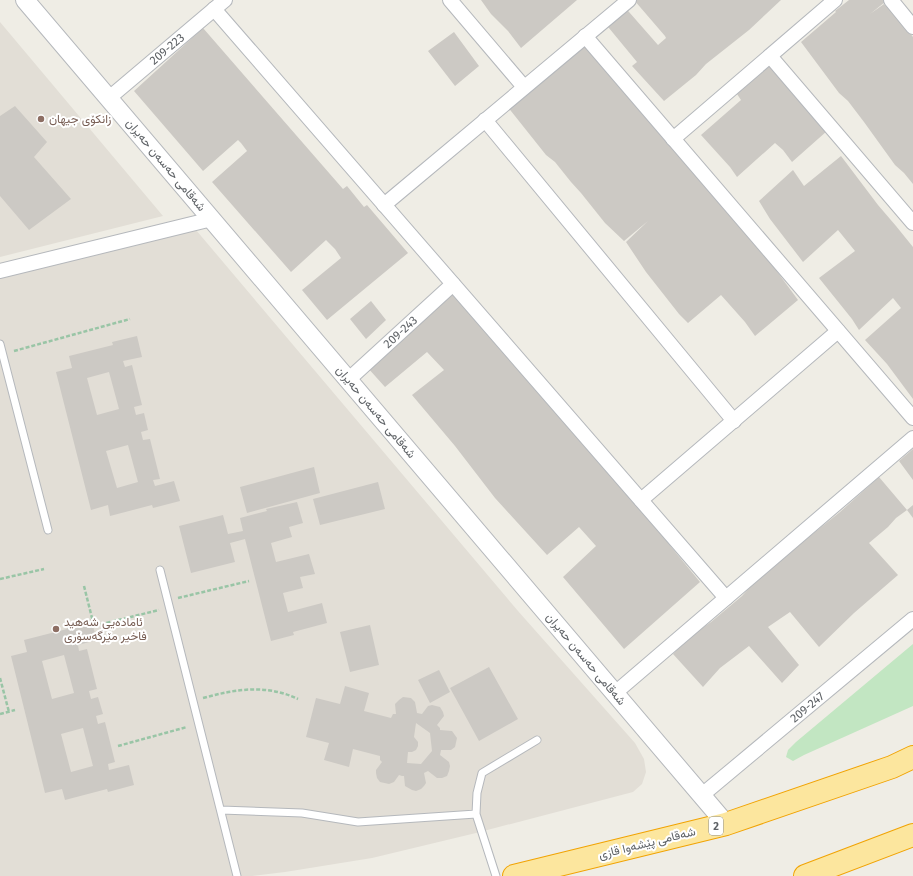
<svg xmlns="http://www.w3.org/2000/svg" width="913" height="876" viewBox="0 0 913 876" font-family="'Fira Sans',Vazirmatn,sans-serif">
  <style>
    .education { fill: #e2ded6 }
    .green { fill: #c2e6c2 }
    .building { fill: #ccc9c4; fill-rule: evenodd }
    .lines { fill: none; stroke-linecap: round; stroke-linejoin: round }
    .service-casing { stroke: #b5b8bc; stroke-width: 9 }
    .minor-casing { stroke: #b5b8bc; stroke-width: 16 }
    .tertiary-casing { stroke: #b5b8bc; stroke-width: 20 }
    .trunk-casing { stroke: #f1a303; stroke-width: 24 }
    .path { stroke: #99c5a6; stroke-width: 2.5; stroke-dasharray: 4 2; stroke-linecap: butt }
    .service { stroke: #fff; stroke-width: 7 }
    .minor { stroke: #fff; stroke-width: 14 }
    .tertiary { stroke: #fff; stroke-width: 18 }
    .trunk { stroke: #fce69e; stroke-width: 22 }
    .education-dot { fill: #8d6e63; stroke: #fff; stroke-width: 1.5 }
    .labels { text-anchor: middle; stroke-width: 4; stroke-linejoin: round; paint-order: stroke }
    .shield { fill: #fff; stroke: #8e9093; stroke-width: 1 }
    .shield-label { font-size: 11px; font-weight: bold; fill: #5d6165 }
    .street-label { font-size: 12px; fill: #5d6165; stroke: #fff }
    .education-label { font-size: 12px; fill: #785e54; stroke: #fff; text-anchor: start }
  </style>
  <rect width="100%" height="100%" fill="#efede5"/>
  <path class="education" d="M0 22 163 216 0 257Z
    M196 230 518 611 635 743 644 759 646 772 642 784 633 792 476 833 372 858 285 872 252 876H0V278Z"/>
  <path class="green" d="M913 644V706L804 755 793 761 786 757 788 750 796 742Z"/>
  <path class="building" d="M481 0H577L521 48 508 31 491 14Z
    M634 0H781L749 30 706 64 696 75 664 101 632 66 637 62 604 22 622 4 658 45 666 38 665 36Z
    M849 0H884L885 2 870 14 884 4 901 21 913 37V184L904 173 895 165 864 122 848 101 839 93 801 42 836 12 835 11Z
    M203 28 343 189 347 186 364 207 367 205 408 253 327 320 302 290 341 258 335 249 326 240 291 272 212 182 247 151 241 143 238 140 203 171 134 91Z
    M454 32 479 66 455 86 428 51Z
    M582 40 714 195 722 207 773 266 798 300 755 336 745 322 721 295 688 323 679 314 646 272 626 242 648 221 624 241 605 223 581 193 571 182 555 162 546 155 507 106Z
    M771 61 827 131 792 162 783 150 775 143 737 177 730 167 701 135 741 100 735 91Z
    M15 106 47 142 34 157 71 199 29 230 0 196V116Z
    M841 156 878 205 896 226 913 247V399L887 364 865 340 901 308 893 298 859 330 852 319 819 278 855 251 838 230 803 262 770 219 759 201 793 170 804 186Z
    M454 293 656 525 672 548 700 582 624 649 563 577 596 546 579 527 547 555 495 498 455 446 412 395 444 370 427 352 385 387 367 367 430 312Z
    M371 301 386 320 366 339 350 319Z
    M137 336 142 357 123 361 125 367 132 365 142 405 134 407 136 415 144 413 148 430 141 432 143 440 150 439 160 479 153 480 155 486 174 481 180 501 153 508 152 505 110 516 108 505 91 510 56 372 72 368 69 356 113 345 112 342ZM109 372 119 409 97 415 87 378ZM128 445 138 482 117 488 106 451Z
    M913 449V480L899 461Z
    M314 467 320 493 247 513 240 487Z
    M879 477 907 510 896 518 888 527 869 543 898 575 854 613 819 647 790 612 768 627 799 665 782 683 749 646 720 668 703 687 673 654 692 635 711 622 742 596 760 576 840 512Z
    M378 482 385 509 320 525 313 499Z
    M297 502 303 523 289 527 292 537 271 543 276 562 309 554 315 574 300 577 303 588 283 593 288 612 322 603 327 623 293 632 294 635 271 641 245 539 230 543 235 562 191 573 179 526 223 515 228 534 243 531 240 518 267 511 266 509Z
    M913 505V518L907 510Z
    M91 619 97 640 78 645 79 651 87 649 97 689 89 691 91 699 98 697 103 714 96 716 98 724 105 722 115 762 108 764 109 770 129 765 134 785 108 792 107 789 65 800 62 789 45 793 11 656 27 652 24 640 67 629 66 626ZM64 655 74 693 52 699 42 661ZM83 728 93 766 71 772 61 734Z
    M370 625 379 665 350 672 340 632Z
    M489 667 518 719 479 741 450 688Z
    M439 670 450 692 430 703 418 680Z
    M345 686 369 693 364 711 391 718 393 714H396L395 704 399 700 403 697 411 698 415 702 417 713 422 714 428 706 432 705 440 707 443 712 444 716 437 725 440 728V730L452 731 457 738 455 747 451 750H441L440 755 449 762 450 766 449 771 447 776 442 778H437L428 771 424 773 426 783 424 786 421 789 416 791 412 790 405 786 404 776H402L399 775 394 782 389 784 380 782 377 778 376 773V770L382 762 380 760V756L353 749 349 767 324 760 329 743 306 737 316 698 340 704ZM416 723 430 733 432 751 421 764 407 763 408 752H412L416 750 418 746V742L414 737Z"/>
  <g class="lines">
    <defs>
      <path id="service" d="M0 344 48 530
        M160 570 237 876
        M221 810 302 813 358 822 476 814
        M496 876 476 814 477 793 482 773 537 740"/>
      <g id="minor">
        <path d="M450 0 524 87"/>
        <path d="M891 0 913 27"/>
        <path d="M214 9 726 598"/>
        <path d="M585 36 913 418"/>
        <path d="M770 56 913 223"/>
        <path id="s1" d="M109 98 225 0"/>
        <path d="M485 120 734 421"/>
        <path d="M673 139 835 0"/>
        <path d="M384 205 629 0"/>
        <path d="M0 271 212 219"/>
        <path id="s2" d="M348 380 453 284"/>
        <path d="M641 500 838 331"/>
        <path d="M615 693 913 438"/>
        <path id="s3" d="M702 795 913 619"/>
      </g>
      <path id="tertiary" d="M25 0 726 824"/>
      <path id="trunk" d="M514 876 726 824 892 767 913 757
        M805 876 913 835"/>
    </defs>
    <use href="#service" class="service-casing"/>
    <use href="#minor" class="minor-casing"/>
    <use href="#tertiary" class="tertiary-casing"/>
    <use href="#trunk" class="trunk-casing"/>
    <path class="path" d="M14 351 130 319
      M0 579 44 569
      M84 586 94 626 159 610
      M178 598 249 581
      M0 678 9 712
      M203 698C236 689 266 684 298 699
      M0 714 15 710
      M118 746 187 727"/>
    <use href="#service" class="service"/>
    <use href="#minor" class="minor"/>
    <use href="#tertiary" class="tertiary"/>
    <use href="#trunk" class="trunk"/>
  </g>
  <g class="education-dot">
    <circle cx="41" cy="119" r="4"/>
    <circle cx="56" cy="629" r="4"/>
  </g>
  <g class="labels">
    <rect class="shield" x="709" y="817" width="14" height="18" rx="3"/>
    <g class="shield-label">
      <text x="716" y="830">2</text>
    </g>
    <g class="street-label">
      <text dy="4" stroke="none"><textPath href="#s1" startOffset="76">209-223</textPath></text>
      <text transform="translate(166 165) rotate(50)" y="4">شەقامی حەسەن حەیران</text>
      <text dy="4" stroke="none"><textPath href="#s2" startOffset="71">209-243</textPath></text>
      <text transform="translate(376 412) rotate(50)" y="4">شەقامی حەسەن حەیران</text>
      <text transform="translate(586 659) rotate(50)" y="4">شەقامی حەسەن حەیران</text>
      <text dy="4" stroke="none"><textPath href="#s3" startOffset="137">209-247</textPath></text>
      <text transform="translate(647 843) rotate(-14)" y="4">شەقامی پێشەوا قازی</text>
    </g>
    <g class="education-label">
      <text x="49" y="123">زانکۆی جیھان</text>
      <text x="64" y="626">ئامادەیی شەهید<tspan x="64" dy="14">فاخیر مێرگەسۆری</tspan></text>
    </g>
  </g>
</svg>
